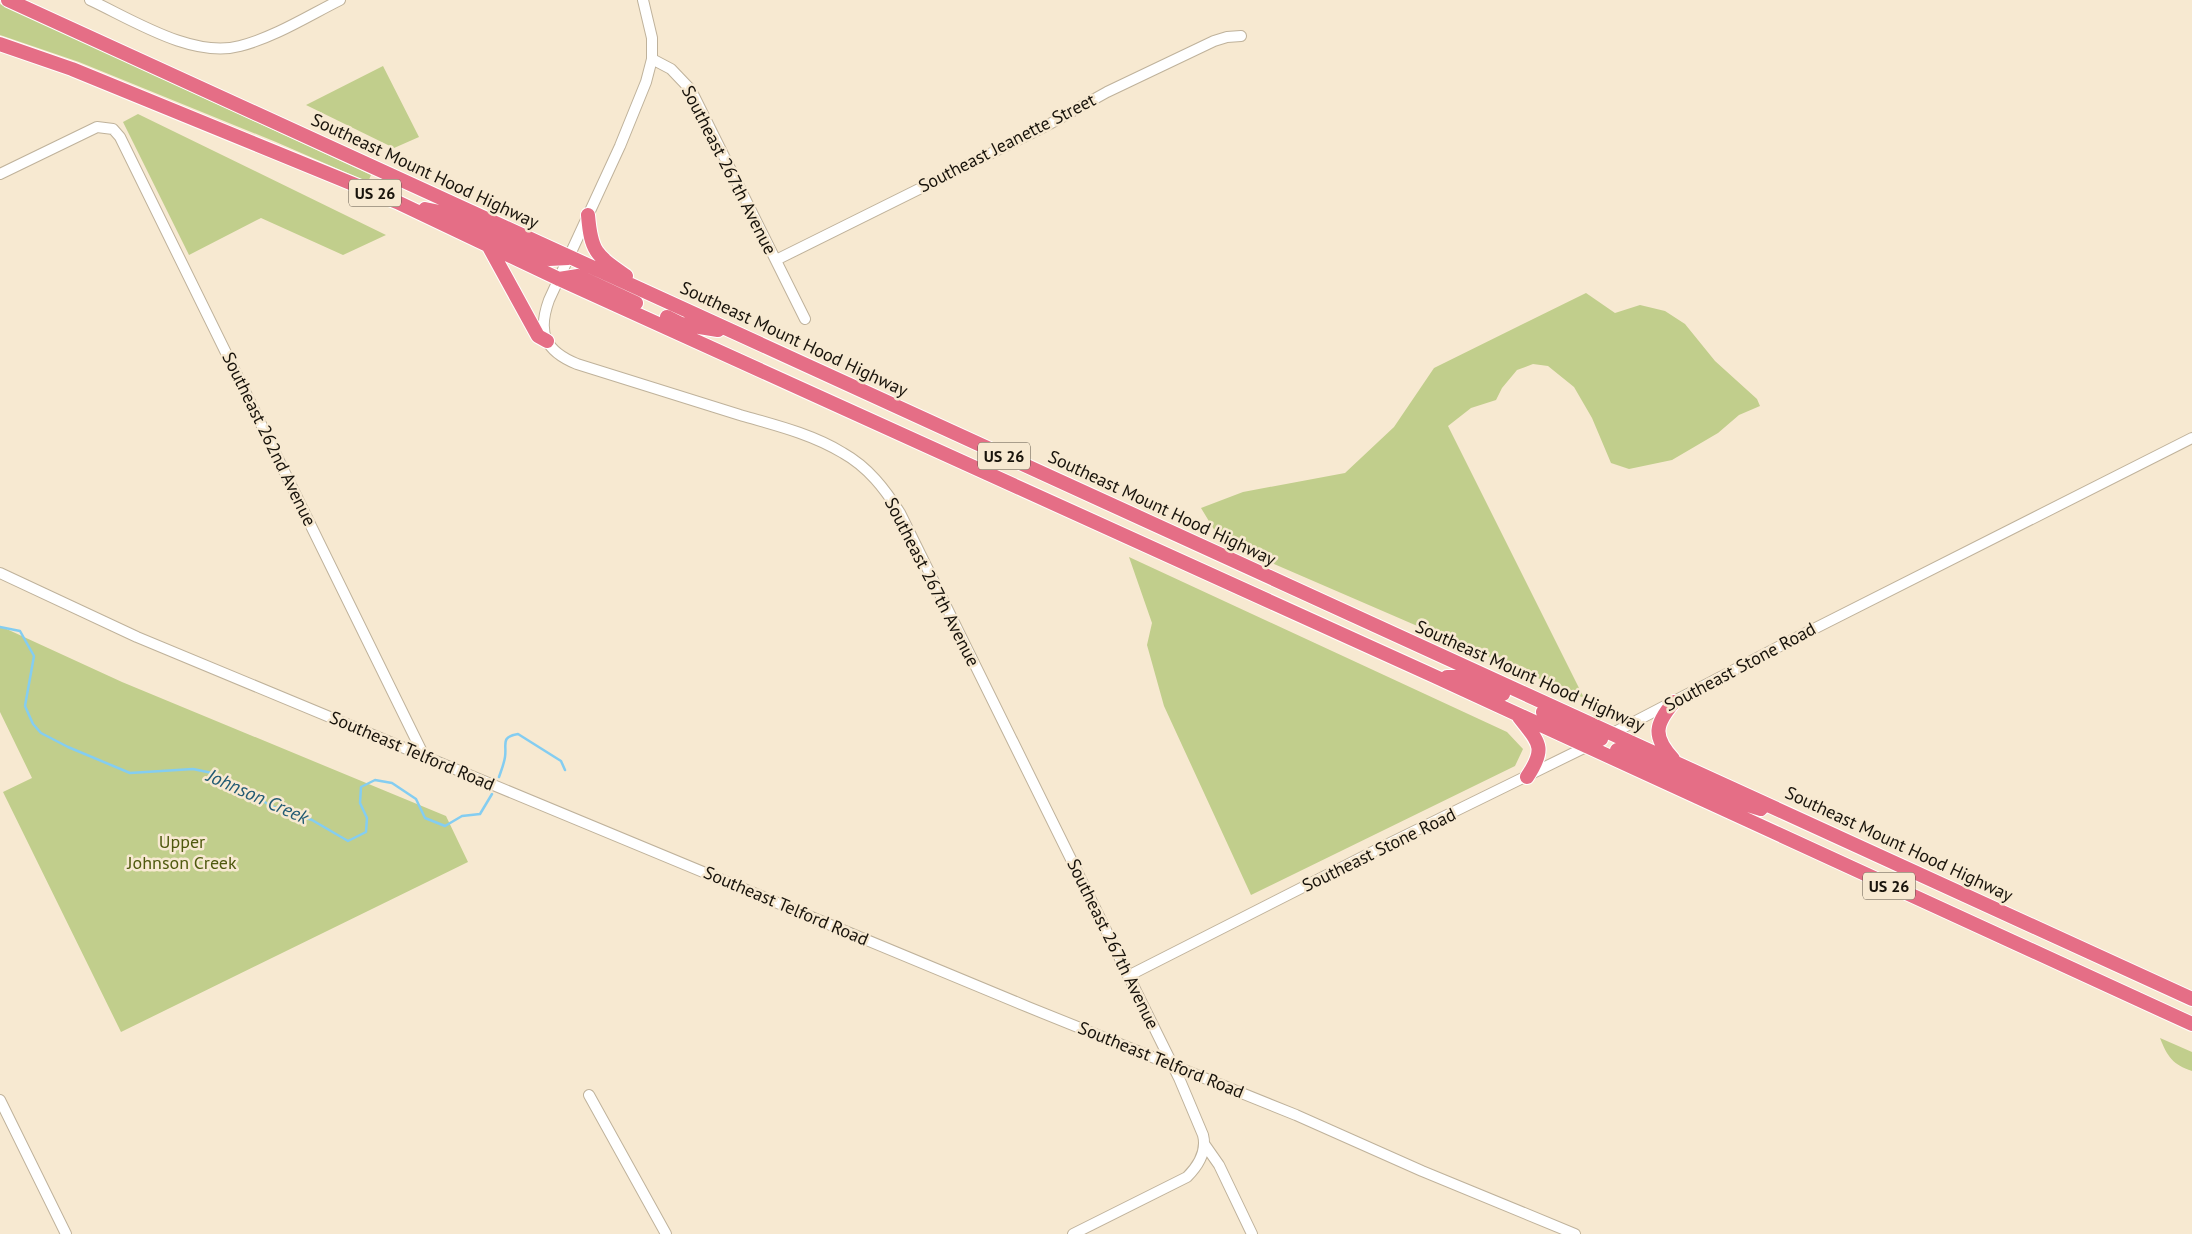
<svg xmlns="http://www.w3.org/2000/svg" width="2192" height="1234" viewBox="0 0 2192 1234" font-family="'PT Sans',sans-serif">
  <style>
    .green { fill: #c1ce8c }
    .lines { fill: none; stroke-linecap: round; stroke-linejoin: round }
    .stream { stroke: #84cdf1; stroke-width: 2.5 }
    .minor-casing { stroke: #bfb29b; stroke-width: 12 }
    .highway-casing { stroke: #fff; stroke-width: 16 }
    .minor { stroke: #fff; stroke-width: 10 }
    .highway { stroke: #e56e86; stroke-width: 14 }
    .labels { text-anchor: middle; stroke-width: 5; stroke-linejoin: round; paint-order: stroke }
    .shield { fill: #f7e9d1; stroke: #5b5346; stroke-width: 1 }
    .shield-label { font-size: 16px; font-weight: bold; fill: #18130b }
    .street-label { font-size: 18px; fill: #18130b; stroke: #f7e9d1 }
    .park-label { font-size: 18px; fill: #4f590e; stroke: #f7e9d1 }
    .water-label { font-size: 19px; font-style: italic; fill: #215a73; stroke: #f7e9d1 }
  </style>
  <rect width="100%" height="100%" fill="#f7e9d1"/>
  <path class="green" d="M0 4 371 175 368 182 276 142 79 62 0 35Z
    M383 66 419 137 394 148 306 105Z
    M138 114 386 235 343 255 261 218 189 255 123 122Z
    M1586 293 1615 313 1640 305 1665 311 1685 324 1715 361 1757 399 1760 406 1739 415 1718 433 1672 460 1629 469 1611 463 1592 418 1574 387 1548 366 1533 364 1517 370 1502 388 1496 400 1471 408 1448 426 1584 698 1221 541 1201 508 1243 492 1345 473 1394 427 1434 368Z
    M1129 557 1507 732 1523 749 1515 766 1251 895 1164 706 1147 645 1152 623Z
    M0 626 122 682 446 816 468 862 121 1032 3 792 32 778 0 712Z
    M2160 1038 2192 1052V1071C2173 1065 2167 1056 2160 1038Z"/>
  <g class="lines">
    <path class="stream" d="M0 627 20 631 34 656 25 706 33 724 41 733 68 747 130 773 193 769 212 773 239 786 271 806 312 820 348 841 366 832 367 818 360 803 361 787 375 780 392 783 416 799 425 818 445 826 462 816 480 814 492 794
      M499 777C501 771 504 764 505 757 507 744 500 737 518 734L561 761 565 770"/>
    <defs>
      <path id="minor" d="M90 0C131 19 193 59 240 46 275 37 308 16 340 0
        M643 0 652 38V59L646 82 620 146 549 300C537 333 545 351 577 364 631 381 686 398 740 415 775 425 812 434 843 453 868 467 885 489 900 513L1179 1078 1203 1135C1207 1151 1199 1165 1187 1177L1073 1234
        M652 59 671 69 691 90 805 319
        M0 174 97 127 113 129 120 137 424 756
        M776 260 1046 126 1107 92 1214 41 1227 37 1241 36
        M0 573 137 637 1028 1007 1296 1115 1422 1171 1575 1234
        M1609 735 1782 645 2192 438
        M1128 976 1384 846 1592 744
        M589 1095 666 1234
        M0 1100 66 1234
        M1205 1145 1219 1165 1252 1234"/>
      <path id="highway" d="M8 0 2192 999
        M0 44 72 69 397 202 559 279 1434 676 2192 1024
        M425 209 454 215 549 259 568 258
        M588 215C591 252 596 255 626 276
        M488 245 538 336 547 341
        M559 279 578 276 636 303
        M667 317 681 324 718 330
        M1447 677H1457L1503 694
        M1543 712 1601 739
        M1519 717C1539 743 1547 747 1527 777
        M1617 750 1722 797 1761 809
        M1673 759C1652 736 1655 724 1674 702"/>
    </defs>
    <use href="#minor" class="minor-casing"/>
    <use href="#highway" class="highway-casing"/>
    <use href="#minor" class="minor"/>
    <use href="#highway" class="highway"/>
  </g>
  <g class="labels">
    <g class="shield">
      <rect x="349" y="179.5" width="52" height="27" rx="4"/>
      <rect x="978" y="442.5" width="52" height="27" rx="4"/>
      <rect x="1863" y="872.5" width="52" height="27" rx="4"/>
    </g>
    <g class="shield-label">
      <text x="375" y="199">US 26</text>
      <text x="1004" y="462">US 26</text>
      <text x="1889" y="892">US 26</text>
    </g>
    <g class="street-label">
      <text transform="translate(1007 143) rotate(-27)" y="6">Southeast Jeanette Street</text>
      <text transform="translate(729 170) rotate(63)" y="6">Southeast 267th Avenue</text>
      <text transform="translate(425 171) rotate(25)" y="6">Southeast Mount Hood Highway</text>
      <text transform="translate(794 339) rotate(25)" y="6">Southeast Mount Hood Highway</text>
      <text transform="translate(269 439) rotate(64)" y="6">Southeast 262nd Avenue</text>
      <text transform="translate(1162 508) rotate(25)" y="6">Southeast Mount Hood Highway</text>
      <text transform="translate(932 582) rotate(63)" y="6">Southeast 267th Avenue</text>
      <text transform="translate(1740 667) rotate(-28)" y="6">Southeast Stone Road</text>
      <text transform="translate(1530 676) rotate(24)" y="6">Southeast Mount Hood Highway</text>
      <text transform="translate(412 751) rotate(23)" y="6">Southeast Telford Road</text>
      <text transform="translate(1899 844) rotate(25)" y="6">Southeast Mount Hood Highway</text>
      <text transform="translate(1379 850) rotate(-26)" y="6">Southeast Stone Road</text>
      <text transform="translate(786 906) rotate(23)" y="6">Southeast Telford Road</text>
      <text transform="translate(1113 944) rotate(64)" y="6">Southeast 267th Avenue</text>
      <text transform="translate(1161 1060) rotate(22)" y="6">Southeast Telford Road</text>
    </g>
    <g class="park-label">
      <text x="182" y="848">Upper<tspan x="182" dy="21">Johnson Creek</tspan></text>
    </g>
    <g class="water-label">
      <text transform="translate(258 796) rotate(24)" y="7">Johnson Creek</text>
    </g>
  </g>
</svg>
